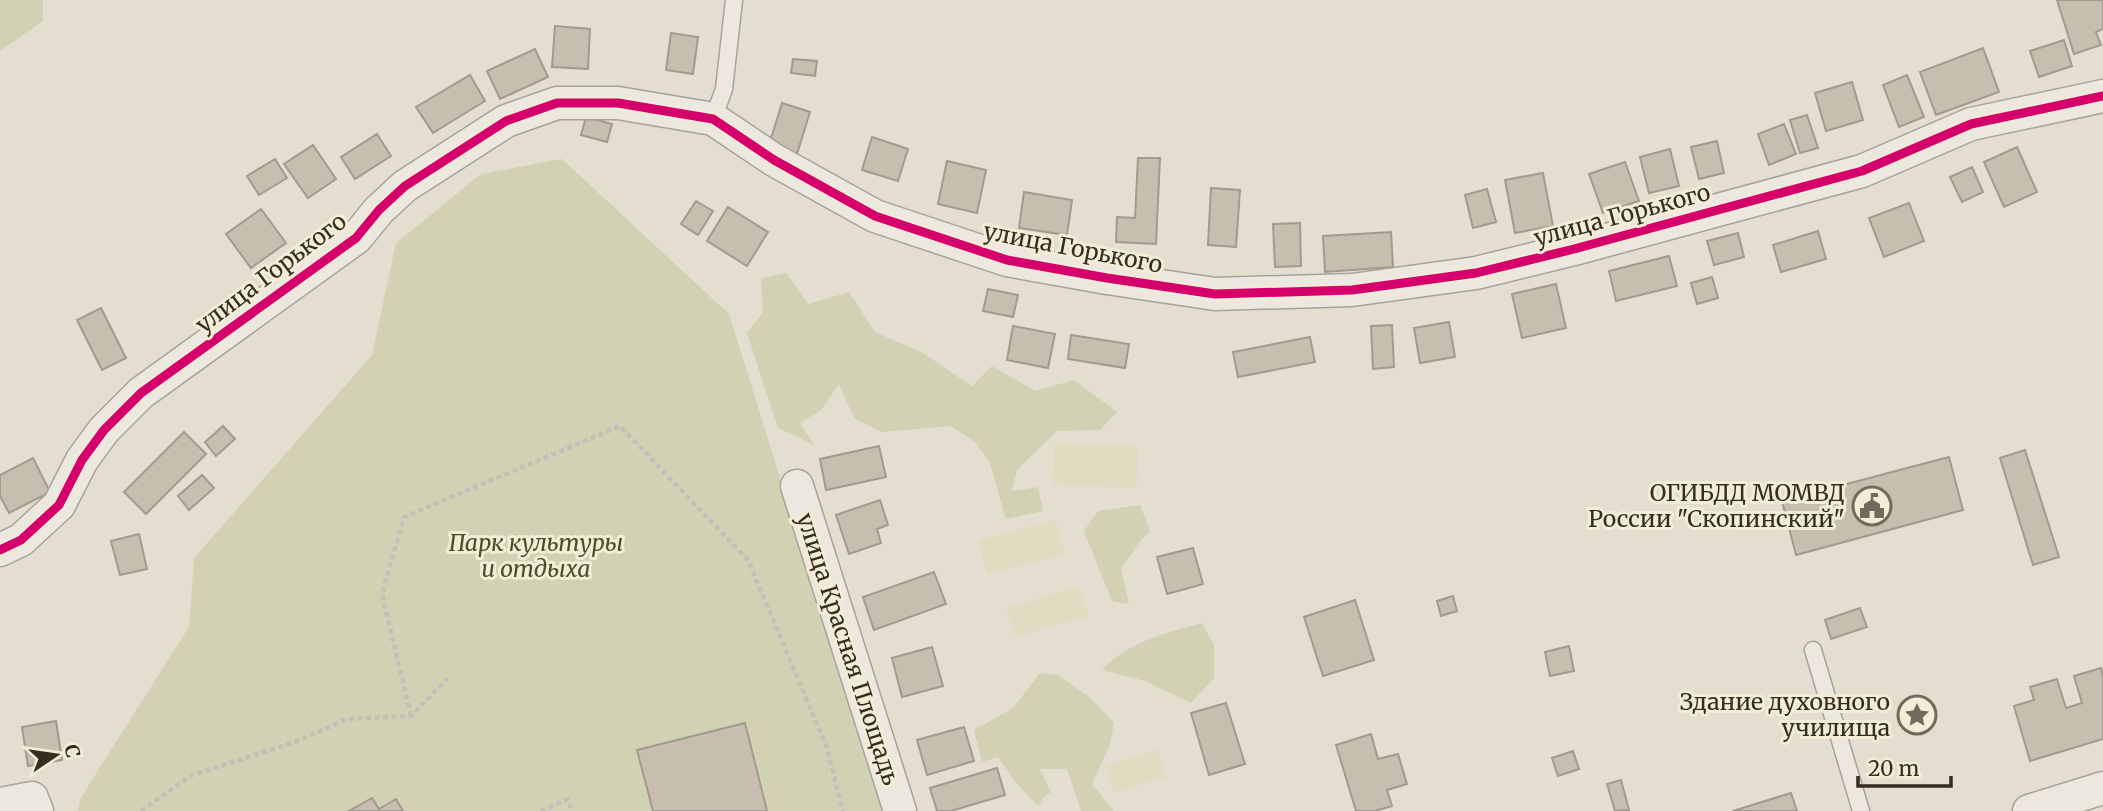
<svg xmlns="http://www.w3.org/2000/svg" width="2103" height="811" viewBox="0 0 2103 811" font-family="Merriweather,serif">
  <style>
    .farmland { fill: #e1dcc1 }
    .green { fill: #d0d2b3 }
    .building { fill: #c7beb0; stroke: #a39a8f; stroke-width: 2 }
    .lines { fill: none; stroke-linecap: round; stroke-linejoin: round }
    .service-casing { stroke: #a8a398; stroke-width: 19 }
    .minor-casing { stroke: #a8a398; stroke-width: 35 }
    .path { stroke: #c4bfb7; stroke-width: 4.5; stroke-dasharray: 5 3.5; stroke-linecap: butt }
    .service { stroke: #ece8e0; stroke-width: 16 }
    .minor { stroke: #ece8e0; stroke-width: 32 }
    .cycleway-casing { stroke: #f3ecd6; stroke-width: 13 }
    .cycleway { stroke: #d6006c; stroke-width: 9 }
    .labels { text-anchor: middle; stroke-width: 6; stroke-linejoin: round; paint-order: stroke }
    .street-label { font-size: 23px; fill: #372c21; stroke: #f3ecd6 }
    .poi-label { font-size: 23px; fill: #372c21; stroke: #f3ecd6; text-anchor: end }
    .park-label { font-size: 23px; font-style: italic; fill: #455129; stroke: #f3ecd6 }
  </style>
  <rect width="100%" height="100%" fill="#e3decf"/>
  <path class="farmland" d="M1054 443 1138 447 1137 488 1053 485Z
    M1056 520 1065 554 987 575 978 540Z
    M1080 586 1089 616 1015 637 1006 608Z
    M1157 749 1166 777 1115 793 1105 766Z"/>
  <path class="green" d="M0 0H43V21L0 51Z
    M562 159 729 314 884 811H78L80 799 189 627 194 558 372 355 396 243 481 174Z
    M787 273 808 304 849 292 875 332 923 353 972 386 992 366 1035 391 1074 380 1117 412 1100 430 1057 431 1017 470 1012 491 1038 487 1043 511 1006 519 990 463 976 443 951 426 882 432 854 418 839 384 821 410 800 423 814 445 778 428 747 333 763 312 761 278Z
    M1140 505 1150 531 1138 544 1121 569 1129 604 1112 601 1084 531 1098 511Z
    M1202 623 1214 645V678L1191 703 1145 681 1102 670C1128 642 1165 633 1202 623Z
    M1040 673 1058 675 1092 699 1114 723 1110 745 1092 784 1114 811H1081L1067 769H1040L1051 792 1044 797 1038 806 1016 783 998 757 982 762 974 730 1013 708Z"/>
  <path class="building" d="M2057 0H2103V29L2096 32 2101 45 2074 54Z
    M555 26 590 29 588 69 552 67Z
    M671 33 698 37 693 74 666 70Z
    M2064 40 2072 66 2039 77 2030 51Z
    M1983 48 1999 92 1936 115 1920 72Z
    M535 49 548 77 500 99 487 71Z
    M793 59 817 61 815 76 791 73Z
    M470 75 485 101 433 133 416 107Z
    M1907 75 1924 117 1899 127 1883 85Z
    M1852 82 1863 120 1826 131 1815 93Z
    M782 103 810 112 797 154 769 145Z
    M1807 115 1818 148 1800 153 1790 120Z
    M586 117 612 124 607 142 581 135Z
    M1784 124 1796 154 1769 165 1758 134Z
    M377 134 391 156 355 179 341 157Z
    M872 137 908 149 898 181 862 170Z
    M1717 141 1724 173 1699 179 1691 147Z
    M313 145 336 179 308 198 284 164Z
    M2017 147 2037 192 2004 207 1984 162Z
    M1670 149 1679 186 1649 193 1640 157Z
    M1138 158H1160L1156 244 1116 242 1117 217 1135 218Z
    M275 159 287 178 259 195 247 176Z
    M947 161 986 170 977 213 938 204Z
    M1625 162 1639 201 1603 213 1589 174Z
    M1972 167 1983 192 1962 202 1950 177Z
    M1543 173 1553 226 1515 233 1505 180Z
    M1211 188 1240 190 1236 247 1208 245Z
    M1487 189 1496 222 1473 228 1465 195Z
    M1024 192 1072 200 1067 235 1019 228Z
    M696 201 713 211 698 235 681 224Z
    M1909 203 1924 241 1884 257 1869 218Z
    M728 207 768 232 747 266 707 241Z
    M261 209 286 243 251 268 226 234Z
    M1300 223 1301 266 1275 267 1273 224Z
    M1818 231 1826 259 1781 272 1773 245Z
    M1391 232 1393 267 1325 272 1323 236Z
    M1738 233 1744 257 1714 265 1707 241Z
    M1669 256 1677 286 1616 301 1609 271Z
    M1712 277 1718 298 1697 304 1691 283Z
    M1556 284 1566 328 1522 338 1512 294Z
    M988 289 1018 295 1013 317 983 311Z
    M101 308 126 358 102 370 77 320Z
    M1449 322 1455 357 1420 363 1414 328Z
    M1392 325 1394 367 1373 369 1371 326Z
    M1013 326 1055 334 1048 368 1007 360Z
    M1071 335 1129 344 1125 368 1068 359Z
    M1310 337 1315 362 1238 377 1233 352Z
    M223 426 235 439 216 456 205 442Z
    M184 432 206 454 146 514 124 492Z
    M879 446 886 477 826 490 820 459Z
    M2025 450 2059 557 2033 565 2000 458Z
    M1949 457 1963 510 1796 555 1782 501Z
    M33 458 50 492 9 513 0 496V475Z
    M202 475 214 488 189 510 178 496Z
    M880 500 888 525 877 529 881 543 849 554 836 515Z
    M139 534 147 569 120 575 111 541Z
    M1193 548 1203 584 1167 594 1157 557Z
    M934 572 946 604 874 630 863 597Z
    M1453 596 1457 611 1441 616 1437 601Z
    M1355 600 1374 660 1323 676 1304 617Z
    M1860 608 1867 627 1831 639 1825 620Z
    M1569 646 1574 671 1550 676 1545 652Z
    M932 647 943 686 902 697 892 658Z
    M2101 668 2103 676V739L2030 761 2014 706 2034 700 2030 687 2057 679 2066 708 2082 703 2074 676Z
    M1226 703 1245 764 1209 775 1191 713Z
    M56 721 62 760 28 766 22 727Z
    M745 723 767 811H653L637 750Z
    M964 727 974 761 927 775 917 740Z
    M1371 734 1378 759 1398 754 1407 784 1387 790 1392 806 1375 811H1356L1336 745Z
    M1573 751 1579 769 1558 776 1552 758Z
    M997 768 1005 795 951 811H937L930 788Z
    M1621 780 1629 810 1615 811 1607 784Z
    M1791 793 1797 811H1733Z
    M372 798 379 809 396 799 403 811H349Z"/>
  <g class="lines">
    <defs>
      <path id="service" d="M713 119 724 89 734 0
        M1813 650 1861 811"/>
      <path id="minor" d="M797 486 900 811
        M0 550 21 540 59 505 82 460 104 430 141 393 356 238 379 210 405 186 506 121 557 103H618L713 119 774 160 875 216 1007 260 1107 278 1215 294 1352 290 1476 273 1574 249 1862 171 1971 124 2103 96
        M0 804 32 798 37 811
        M2029 811 2103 788"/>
    </defs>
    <use href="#service" class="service-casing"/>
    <use href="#minor" class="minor-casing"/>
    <path class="path" d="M411 716 382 594 404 517 620 426 748 560 827 748 843 811
      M141 811 192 775 298 741 347 719 411 716 447 679
      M541 811 568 799 572 811"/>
    <use href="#service" class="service"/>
    <use href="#minor" class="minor"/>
    <defs>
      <path id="cycleway" d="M0 550 21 540 59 505 82 460 104 430 141 393 356 238 379 210 405 186 506 121 557 103H618L713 119 774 160 875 216 1007 260 1107 278 1215 294 1352 290 1476 273 1574 249 1862 171 1971 124 2103 96"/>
    </defs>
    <use href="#cycleway" class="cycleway-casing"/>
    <use href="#cycleway" class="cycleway"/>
  </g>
  <defs>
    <symbol id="civic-ring" viewBox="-11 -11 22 22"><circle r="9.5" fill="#f3ecd6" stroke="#736a5e" stroke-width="1.5"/><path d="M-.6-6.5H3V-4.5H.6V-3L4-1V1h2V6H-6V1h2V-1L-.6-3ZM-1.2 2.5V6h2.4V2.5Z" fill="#736a5e"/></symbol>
    <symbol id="sight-ring" viewBox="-11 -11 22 22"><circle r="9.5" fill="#f3ecd6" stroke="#736a5e" stroke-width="1.5"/><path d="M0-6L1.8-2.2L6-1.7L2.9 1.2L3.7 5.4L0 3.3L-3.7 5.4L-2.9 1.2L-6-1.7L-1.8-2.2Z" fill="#736a5e"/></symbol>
  </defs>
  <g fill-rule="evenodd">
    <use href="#civic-ring" x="1850" y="484" width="44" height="44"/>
    <use href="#sight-ring" x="1895" y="693" width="44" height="44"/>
  </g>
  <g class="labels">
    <g class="street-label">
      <text transform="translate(1622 215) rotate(-15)" y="8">улица Горького</text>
      <text transform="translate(1073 248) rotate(11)" y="8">улица Горького</text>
      <text transform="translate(271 273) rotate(-37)" y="8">улица Горького</text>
      <text transform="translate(848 649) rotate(72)" y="8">улица Красная Площадь</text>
    </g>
    <g class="poi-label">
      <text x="1845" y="501">ОГИБДД МОМВД<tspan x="1845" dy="26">России "Скопинский"</tspan></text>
      <text x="1890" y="710">Здание духовного<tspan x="1890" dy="26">училища</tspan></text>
    </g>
    <g class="park-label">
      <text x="536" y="551">Парк культуры<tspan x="536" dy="26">и отдыха</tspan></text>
    </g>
  </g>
  <g transform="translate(56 755) rotate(77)" stroke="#f3ecd6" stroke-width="5" paint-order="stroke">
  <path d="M0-5L12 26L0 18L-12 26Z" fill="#372c21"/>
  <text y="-10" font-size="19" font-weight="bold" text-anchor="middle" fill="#372c21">С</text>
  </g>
  <path d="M1858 776v10h93v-10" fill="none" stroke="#372c21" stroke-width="3.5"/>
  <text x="1868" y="776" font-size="21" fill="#372c21" stroke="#f3ecd6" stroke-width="5" paint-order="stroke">20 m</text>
</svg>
